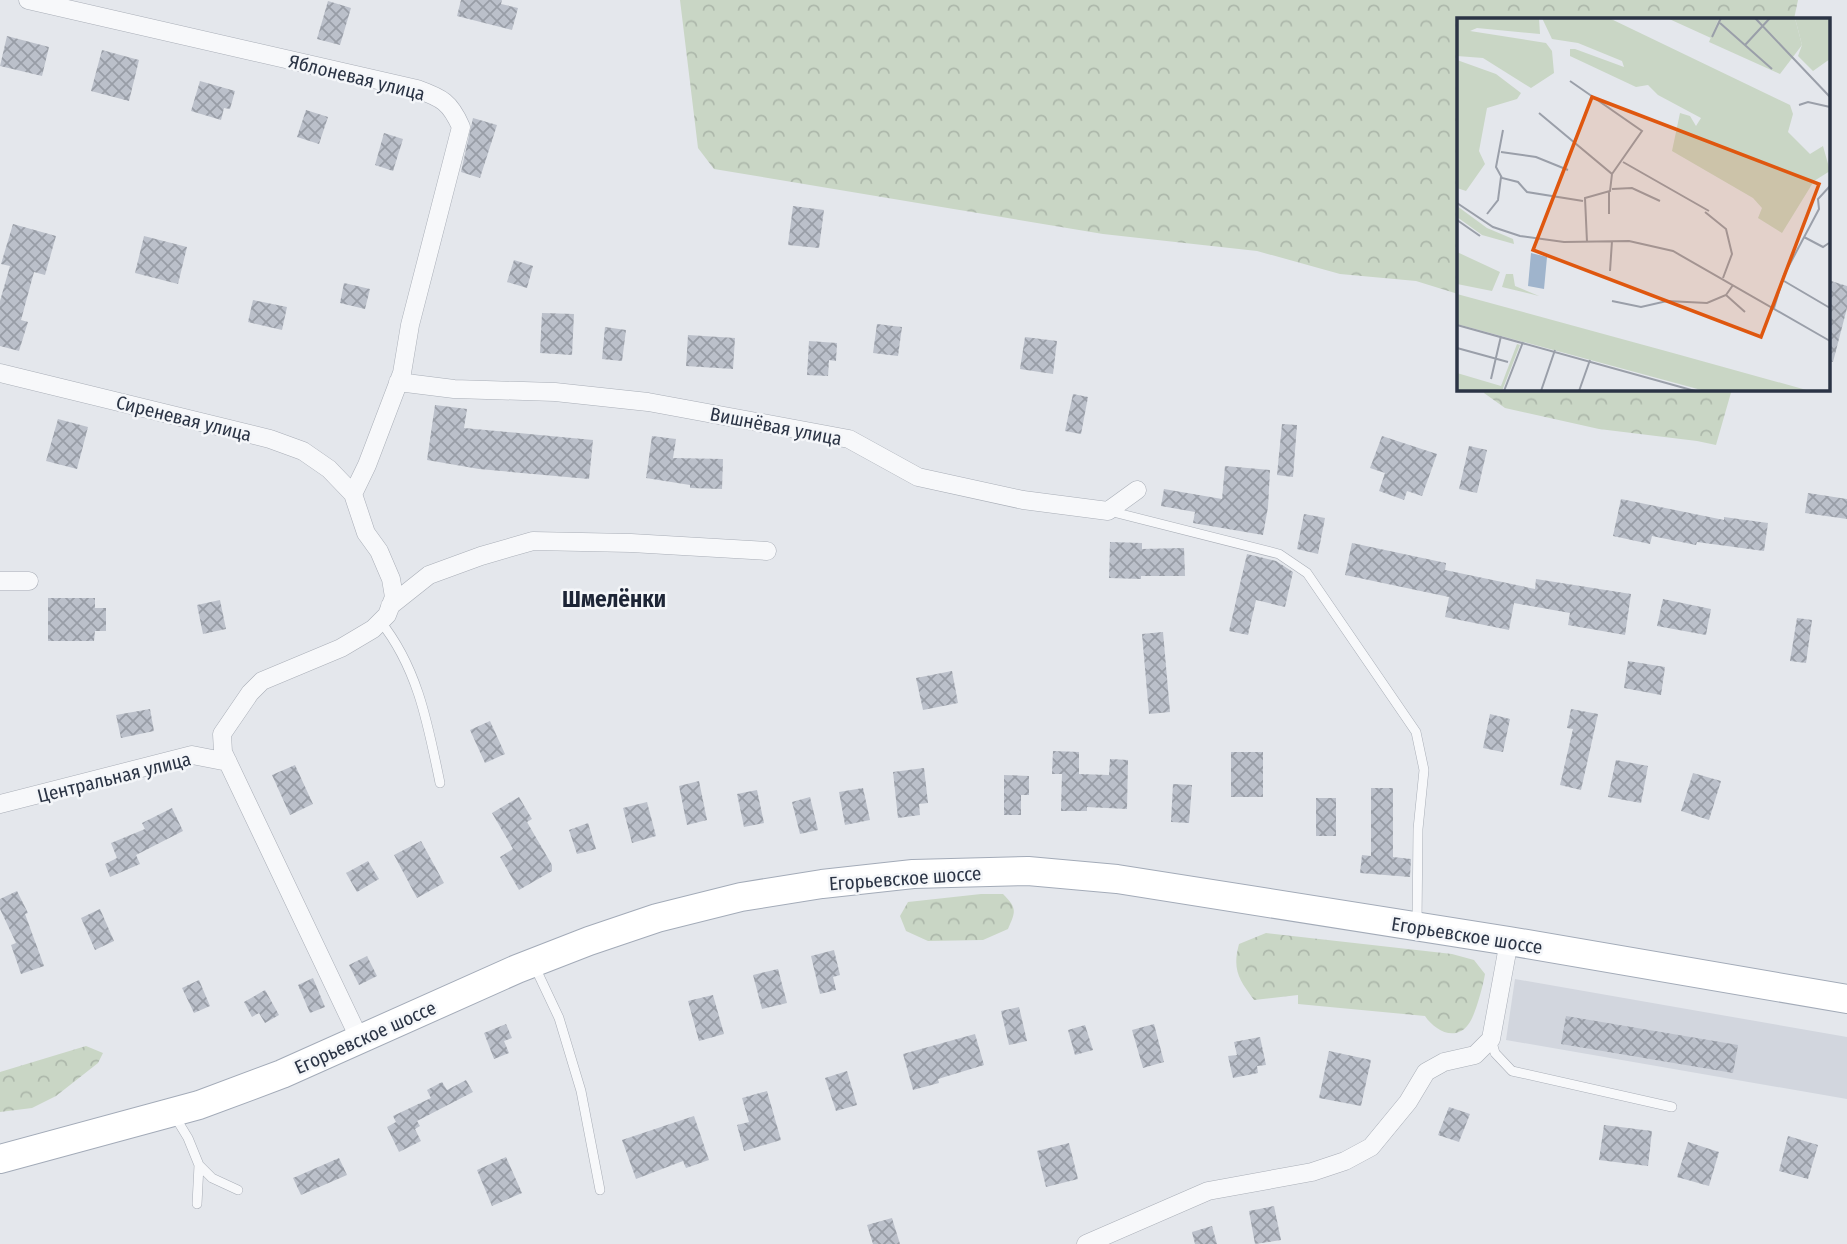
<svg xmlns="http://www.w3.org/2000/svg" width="1847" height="1244" viewBox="0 0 1847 1244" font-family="'Fira Sans Condensed',sans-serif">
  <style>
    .built { fill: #d2d6de }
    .forest { fill: url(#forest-crowns) }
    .building { fill: url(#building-cross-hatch) }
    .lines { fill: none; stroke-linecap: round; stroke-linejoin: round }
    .service-casing { stroke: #a9aeb7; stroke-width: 10 }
    .minor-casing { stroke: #a9aeb7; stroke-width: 19 }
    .primary-casing { stroke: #a3abb8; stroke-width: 30 }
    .service { stroke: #f7f8fa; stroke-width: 9 }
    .minor { stroke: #f7f8fa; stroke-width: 18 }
    .primary { stroke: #fff; stroke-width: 28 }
    .labels { text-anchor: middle; stroke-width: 5; stroke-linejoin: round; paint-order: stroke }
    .street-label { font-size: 19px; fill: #2b3445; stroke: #f4f6f9 }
    .quarter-label { font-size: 23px; font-weight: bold; fill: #1d2536; stroke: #f4f6f9 }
    .inset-road { fill: none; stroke: #9a9fa9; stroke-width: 2 }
    .view { fill: #df570f; fill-opacity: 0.15; stroke: #df570f; stroke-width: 3.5 }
    .inset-edge { fill: none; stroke: #2b3445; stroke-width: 3.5 }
  </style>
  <defs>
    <pattern id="forest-crowns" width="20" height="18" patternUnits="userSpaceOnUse" patternTransform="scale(1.75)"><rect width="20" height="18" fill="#c9d6c5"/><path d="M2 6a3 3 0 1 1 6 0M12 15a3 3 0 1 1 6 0" fill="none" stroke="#adb8ab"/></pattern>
    <pattern id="building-cross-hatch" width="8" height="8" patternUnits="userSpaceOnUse" patternTransform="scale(1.75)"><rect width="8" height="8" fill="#bbc0ca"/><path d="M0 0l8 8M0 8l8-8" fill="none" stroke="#989da6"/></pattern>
  </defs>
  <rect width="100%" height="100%" fill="#e4e7ec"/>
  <path class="built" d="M1515 979 1847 1037V1099L1506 1040Z"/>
  <path class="forest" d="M680 0H1798L1794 19H1458V294L1416 281 1340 274 1257 251 1103 234 714 169 698 148Z
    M1485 389 1732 388V389L1716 445 1697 441 1599 429 1505 408 1484 393Z
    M981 894H1003C1017 908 1016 911 1008 929L983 940 928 941 906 931 900 916 908 902Z
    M1266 933 1452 954 1474 960 1485 974C1483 986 1476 1012 1470 1022 1457 1043 1435 1031 1425 1016L1298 1004V995L1254 1000C1239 979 1232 970 1239 944Z
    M86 1046 103 1053 98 1063 56 1096 32 1108 0 1112V1072Z"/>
  <path class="building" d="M461 0H502L501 4 518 8 512 30 457 16Z
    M328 1 351 8 340 45 317 39Z
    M7 36 49 47 42 76 0 66Z
    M102 50 139 60 129 101 91 91Z
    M200 81 235 91 230 109 224 108 221 120 191 111Z
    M306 110 328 117 319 144 297 137Z
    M473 118 497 125 480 178 461 172Z
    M384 133 403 139 393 171 375 165Z
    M793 206 824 210 819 248 788 245Z
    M13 224 56 236 45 275 34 272 21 320 28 322 19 351 0 346V301L10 266 1 264Z
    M144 236 187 247 178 284 135 273Z
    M514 260 533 266 527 288 507 282Z
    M1828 280 1847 286V308L1833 362 1828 361Z
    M344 283 370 289 365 309 340 303Z
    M253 300 287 307 282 330 248 322Z
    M542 313 574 314 572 355 540 353Z
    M877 324 902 327 898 356 873 353Z
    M605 327 626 330 622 361 602 359Z
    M688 335 735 338 733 369 686 366Z
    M1025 337 1057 341 1053 374 1020 369Z
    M809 341 837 343 836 361 829 360 828 376 807 375Z
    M1073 394 1088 397 1081 434 1065 431Z
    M435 405 467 409 464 428 593 440 589 479 479 469 427 460Z
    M58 419 88 427 77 469 46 461Z
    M1282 424 1297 425 1293 477 1277 475Z
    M652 436 676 439 673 458 723 459 722 489 690 488V485L646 478Z
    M1382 436 1437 454 1422 496 1407 491 1404 500 1379 491 1385 473 1370 468Z
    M1469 446 1487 450 1477 493 1459 489Z
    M1225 466 1270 470 1268 507 1263 535 1193 523 1195 512 1161 506 1164 489 1222 499Z
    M1808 493 1847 499V519L1805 513Z
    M1621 499 1724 520V517L1768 523 1764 551 1697 542 1696 545 1652 536 1650 544 1613 536Z
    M1304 514 1325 518 1318 554 1297 549Z
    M1110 542 1142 543V549L1184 548 1185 576H1141V579L1109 578Z
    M1352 543 1446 563 1445 570 1535 589 1536 579 1631 594 1625 635 1568 625 1570 613 1514 603 1509 630 1445 617 1449 597 1345 575Z
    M1247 554 1276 561 1293 572 1285 607 1256 600 1248 635 1229 631Z
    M48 598H95V608H106V631H95L94 641H48Z
    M1663 599 1711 609 1706 635 1657 626Z
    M220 600 226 629 203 634 197 605Z
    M1797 618 1812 620 1806 663 1790 661Z
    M1163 632 1170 712 1149 714 1142 634Z
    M1628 661 1665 667 1661 695 1624 688Z
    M952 671 958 703 923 710 916 678Z
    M150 709 154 731 121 738 116 715Z
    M1571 709 1598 714 1581 790 1560 785 1573 729 1567 728Z
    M1490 714 1510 719 1503 752 1483 748Z
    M490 721 505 754 485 763 470 730Z
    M1053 751 1079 752V774L1109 775 1110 759 1128 760 1127 809 1087 807V811H1061L1062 774H1052Z
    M1231 752H1263V797H1231Z
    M1616 760 1648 766 1641 803 1608 797Z
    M295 765 313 804 290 815 272 775Z
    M924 768 928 803 919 804 920 815 898 818 893 772Z
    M1693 773 1721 781 1709 820 1681 811Z
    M1004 775 1029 776V795H1021V815H1004Z
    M699 781 707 820 687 825 679 786Z
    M1173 784 1192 785 1189 823 1171 822Z
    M863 788 870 820 845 825 839 792Z
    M1371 788H1393V857L1411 859 1410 877 1360 873 1362 855 1371 856Z
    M757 790 764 823 744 827 737 794Z
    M519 797 532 819 527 822 552 865V871L519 890 500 857 513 849 492 813Z
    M810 797 818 830 800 834 792 802Z
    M1316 798H1336V836H1316Z
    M647 802 656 836 632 843 623 808Z
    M172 808 183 831 136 855 140 864 110 877 105 864 117 858 111 843 145 829 142 823Z
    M588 823 596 849 577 854 569 830Z
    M421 841 444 883 417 898 394 855Z
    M368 861 379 879 357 892 346 873Z
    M17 891 28 913 25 914 44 966 21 974 11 945 16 943 0 909V899Z
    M100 909 114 941 95 950 81 918Z
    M834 950 840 975 833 977 836 990 820 994 811 956Z
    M367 956 377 976 359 985 349 965Z
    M778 969 787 1003 762 1009 753 975Z
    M313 978 325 1007 310 1013 298 985Z
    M199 980 210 1006 194 1013 182 988Z
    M265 990 279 1015 265 1023 259 1013 252 1017 244 1002Z
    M713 995 724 1034 699 1041 688 1001Z
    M1019 1007 1027 1041 1009 1045 1001 1011Z
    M1566 1016 1738 1045 1733 1073 1561 1044Z
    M506 1024 512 1038 504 1041 509 1053 494 1059 484 1033Z
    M1154 1024 1164 1062 1143 1068 1132 1030Z
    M1085 1025 1093 1050 1075 1055 1068 1030Z
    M975 1034 984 1065 938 1079 939 1083 913 1090 903 1054Z
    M1260 1037 1266 1065 1257 1066 1258 1073 1233 1078 1228 1056 1237 1055 1234 1042Z
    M1329 1051 1371 1060 1361 1106 1319 1098Z
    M847 1071 857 1105 836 1111 825 1078Z
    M466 1080 473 1092 417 1121 420 1126 415 1129 421 1141 399 1152 387 1127 396 1122 393 1116 431 1098 427 1090 442 1082 447 1090Z
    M767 1091 781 1140 744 1151 737 1125 749 1122 742 1098Z
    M1449 1107 1470 1114 1459 1142 1438 1135Z
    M694 1116 709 1160 686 1168 683 1161 636 1179 622 1140Z
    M1604 1125 1652 1131 1648 1166 1599 1160Z
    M1788 1136 1818 1145 1808 1179 1779 1171Z
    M1688 1142 1719 1152 1709 1186 1677 1177Z
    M1069 1143 1078 1179 1046 1187 1037 1151Z
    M506 1157 522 1193 492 1206 477 1170Z
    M339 1158 347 1175 301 1195 293 1178Z
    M1274 1206 1281 1240 1255 1244 1249 1211Z
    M892 1218 900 1244H873L867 1225Z
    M1212 1226 1217 1244H1195L1192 1232Z"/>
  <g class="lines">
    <defs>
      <path id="service" d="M1109 511 1279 554 1307 573 1416 732 1424 770 1418 829 1417 924
        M380 621C418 668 428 725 440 783
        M534 965 559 1018 581 1091 600 1190
        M1491 1039 1495 1053 1512 1071 1672 1107
        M174 1115 188 1138 199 1165 197 1204
        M199 1165 212 1178 238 1190"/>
      <path id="minor" d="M28 0 417 89C442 98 450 102 461 127L410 325 402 373 367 465 353 494
        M0 373 270 439 303 451 329 469 353 494 366 533 379 551 391 579 394 597 387 615 373 629 341 648 262 681 250 693 222 734 223 752 360 1040
        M398 382 454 389 555 392 648 402 849 439 918 477 1023 500 1108 511 1137 490
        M0 581H29
        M390 606 429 575 481 556 533 541 631 543 767 551
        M0 804 192 755 228 762
        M1086 1244 1208 1191 1312 1172 1345 1161 1371 1147 1408 1102 1426 1072 1444 1062 1475 1055 1491 1039 1509 941"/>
      <path id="primary" d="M0 1159 199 1105 282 1074 517 969 589 941 657 918 741 897 822 884 913 874 1028 871 1117 879 1509 941 1847 999"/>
    </defs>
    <use href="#service" class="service-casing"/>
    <use href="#minor" class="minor-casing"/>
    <use href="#primary" class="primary-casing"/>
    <use href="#service" class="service"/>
    <use href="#minor" class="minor"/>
    <use href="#primary" class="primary"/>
  </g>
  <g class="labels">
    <g class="street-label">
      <text transform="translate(357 77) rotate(14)" y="7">Яблоневая улица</text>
      <text transform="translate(184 418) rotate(14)" y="7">Сиреневая улица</text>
      <text transform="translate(776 426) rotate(11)" y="7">Вишнёвая улица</text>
      <text transform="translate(114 777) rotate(-14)" y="7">Центральная улица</text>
      <text transform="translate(905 878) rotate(-4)" y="7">Егорьевское шоссе</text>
      <text transform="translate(1467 935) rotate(9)" y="7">Егорьевское шоссе</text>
      <text transform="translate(365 1037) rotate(-24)" y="7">Егорьевское шоссе</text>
    </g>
    <g class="quarter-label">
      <text x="614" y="607">Шмелёнки</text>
    </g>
  </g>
  <g transform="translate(1457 18)">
    <rect width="373" height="373" fill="#e4e7ec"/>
    <path d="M0 0H82L83 16 20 10 13 13 89 25 95 33 97 55 74 70 26 40 0 38ZM85 0H152L333 87 336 96 331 114 353 136 366 128 373 153 357 163 325 215 301 200 305 190 296 180 215 133 223 95 233 98 239 108 244 100 201 77 191 67 179 69 113 38V31H118L167 49 165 43 121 25 95 21ZM210 0H262L254 20ZM338 0H373V41L356 53 341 38 345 27ZM0 42 39 56 64 75 60 81 30 90 22 133 28 146 9 173 0 170ZM0 188 30 210 56 221 57 226 25 217 0 199ZM0 234 43 254 35 273 0 266ZM49 256H56L58 268 82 278 45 269ZM0 276 216 335 353 373H248L0 306ZM60 326 63 327 45 373H0V355L44 368Z" fill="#c9d6c5"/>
    <path d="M262 0H338L345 27 323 56 252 24Z" fill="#c9d6c5"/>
    <path d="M74 235 90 239 87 271 71 268Z" fill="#9fb4cc"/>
    <path class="inset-road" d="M298 0 373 79M263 5 315 51M255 19 264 0M288 27 313 0M113 63 185 113 155 156M342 87 351 84 373 89M82 95 155 156 153 173 128 180 130 224M46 112 39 149 45 160 61 164 70 174 126 183M44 134 79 139 111 152M166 144 252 193M155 171 175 170 203 183M0 185 36 209 63 218 107 224 172 223 216 233 373 323M248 194 269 211 275 236 266 260M30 196 41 182 44 159M152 196V173M0 202 23 218M347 219 366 229 372 225M153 253 155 223M327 263 373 290M269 277 288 294M155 283 184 289 210 283 250 285 269 277 276 267M317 290 327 257 362 191 361 181 373 168M0 307 238 373M0 330 51 344M34 361 44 318M47 373 66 324M84 373 98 332M122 373 133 342"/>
    <path class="view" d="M135 79 362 166 304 319 76 232Z"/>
    <rect width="373" height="373" class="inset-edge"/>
  </g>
</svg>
